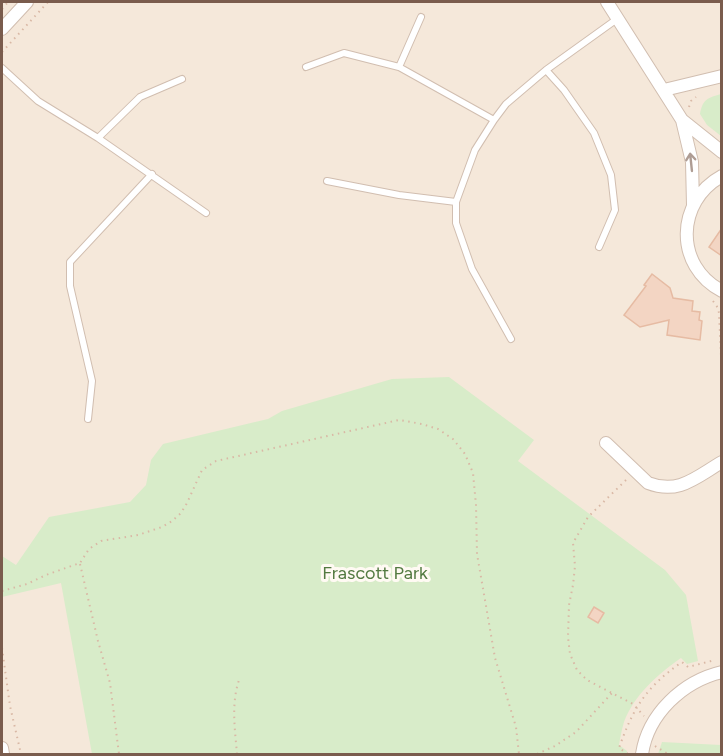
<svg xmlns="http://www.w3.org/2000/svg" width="723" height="756" viewBox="0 0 723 756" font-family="Figtree,sans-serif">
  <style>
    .residential { fill: #f5e8da }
    .green { fill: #d8ecc9 }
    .building { fill: #f3d5c3; stroke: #e6bba3; stroke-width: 1.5 }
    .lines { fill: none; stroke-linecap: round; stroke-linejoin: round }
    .service-casing { stroke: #d1beb0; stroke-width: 8 }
    .minor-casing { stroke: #d1beb0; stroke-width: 14 }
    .path { stroke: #d9b8a5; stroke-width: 2; stroke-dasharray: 1.5 4.5; stroke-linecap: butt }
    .service { stroke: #fff; stroke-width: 6 }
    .minor { stroke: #fff; stroke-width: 12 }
    .oneway { stroke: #af9d94 }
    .labels { text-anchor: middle; stroke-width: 6; stroke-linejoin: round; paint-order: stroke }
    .park-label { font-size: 18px; fill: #537a41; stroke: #fffaf3 }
  </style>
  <rect width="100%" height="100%" fill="#fdf6ec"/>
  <path class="residential" d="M2 2H721V754H2Z"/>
  <path class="green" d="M721 94H722L721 136 707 125 700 114C703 99 707 98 721 94Z
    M449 377 534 440 518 461 665 570 686 595 698 661 687 664 681 658C658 674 634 695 624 722 622 729 620 738 619 745L627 751V754H92L61 583 2 597V556L16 565 49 517 130 502 146 485 151 460 163 444 268 419 282 411 392 379Z
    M662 742 721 745V754H658Z"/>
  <path class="building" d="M722 228V256L709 247Z
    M652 274 670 288 673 298 693 301 692 311 700 312 699 320 702 321 700 340 667 335 669 320 640 327 624 315 646 286 644 285Z
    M594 607 604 613 598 623 588 617Z"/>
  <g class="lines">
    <defs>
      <path id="service" d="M306 67 344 53 399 67 494 120
        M399 67 421 17
        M2 68 38 101 98 138 206 213
        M546 70 564 90 594 133 611 175 615 210 599 247
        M98 138 140 97 182 79
        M327 181 399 195 456 202
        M511 339 472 269 456 223V202L475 150 494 120 506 104 546 70 617 19
        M88 419 92 381 70 286V262L152 174"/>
      <path id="minor" d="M607 2 682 120 692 162 693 205
        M2 29 27 2
        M664 90 722 76
        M682 120 722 152
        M722 176C676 201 674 266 722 291
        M606 443 648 483C679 495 696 477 722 462
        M2 748 3 754
        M642 754C648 714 683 681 722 672"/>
    </defs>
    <use href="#service" class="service-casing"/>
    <use href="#minor" class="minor-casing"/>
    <path class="path" d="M2 9 8 2
      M2 52 48 2
      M689 107 691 101 696 97
      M713 301 718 308 719 313 722 377
      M626 480 588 517 573 543 575 566 573 585 569 605 568 637 570 654 577 670 587 680 633 704 644 716
      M80 564 98 641 110 683 119 754
      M2 591 27 584 46 575 80 563 89 549 101 541 138 535 162 527 172 521 181 513 187 503 202 470 216 461 399 420 422 424 438 429 453 439 465 454 473 473 476 505 477 554 495 658 516 727 519 754
      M2 648 10 706 21 754
      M655 746 668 754
      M237 754C235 730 231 704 239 680
      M537 754 555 746 576 732 612 693
      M628 754 619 748C633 708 646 687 682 662L688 667 715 660"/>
    <use href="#service" class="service"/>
    <use href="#minor" class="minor"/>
  </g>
  <defs><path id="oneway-shaft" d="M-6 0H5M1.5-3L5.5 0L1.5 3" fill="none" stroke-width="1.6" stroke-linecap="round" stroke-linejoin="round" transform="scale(1.5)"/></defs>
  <use class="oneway" href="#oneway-shaft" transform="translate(691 162) rotate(-96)"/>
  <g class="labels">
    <g class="park-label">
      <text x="375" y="579">Frascott Park</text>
    </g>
  </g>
  <rect width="723" height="756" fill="none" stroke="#7a5c4d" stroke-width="6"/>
</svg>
